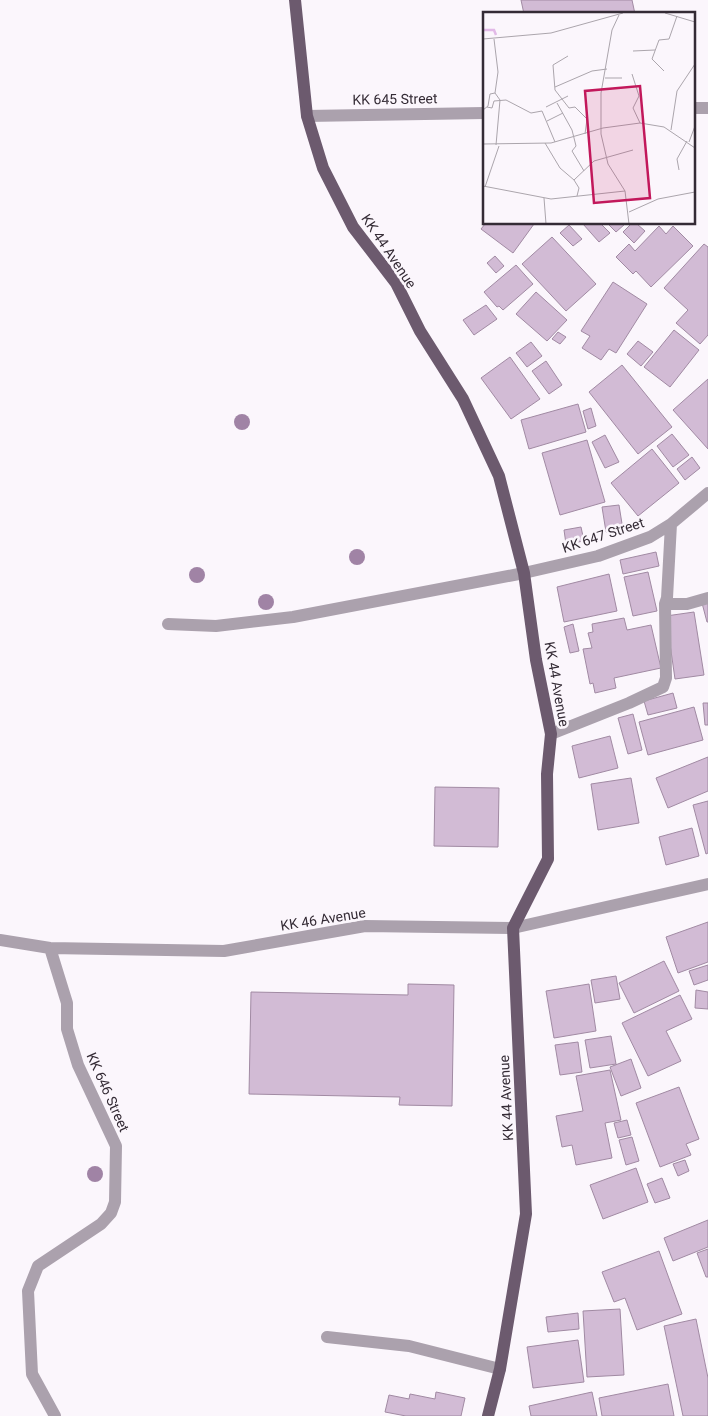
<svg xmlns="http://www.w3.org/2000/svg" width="708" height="1416" viewBox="0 0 708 1416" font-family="Roboto,sans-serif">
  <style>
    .building { fill: #d2bbd5; stroke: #a18aa3 }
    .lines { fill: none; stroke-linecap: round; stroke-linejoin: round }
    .minor { stroke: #aba1ad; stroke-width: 12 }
    .major { stroke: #6c5a6e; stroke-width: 12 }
    .tree { fill: #a083a5 }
    .labels { text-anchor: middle; stroke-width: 5; stroke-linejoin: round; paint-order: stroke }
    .street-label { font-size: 14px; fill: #342b35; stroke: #fbf6fc }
    .inset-river { fill: none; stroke: #e2b9e7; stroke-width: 2.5 }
    .inset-road { fill: none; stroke: #aba5ac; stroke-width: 1 }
    .view { fill: #c2185b; fill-opacity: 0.15; stroke: #c2185b; stroke-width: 2.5 }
    .inset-edge { fill: none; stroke: #342b35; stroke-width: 2.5 }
  </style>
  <rect width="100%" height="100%" fill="#fbf6fc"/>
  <path class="building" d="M521 0H632L635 14H524Z
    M485 224H534L513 253 481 229Z
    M583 224H601L610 233 599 242Z
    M608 224H625L616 232Z
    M631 224H637L645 231 634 243 623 232Z
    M569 225 582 239 573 246 560 233Z
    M659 226 666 234 673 226 693 246 651 287 636 271 633 274 616 257 629 244 635 251Z
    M552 237 596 284 566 311 522 264Z
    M704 244 708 247V335L700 344 676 323 688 310 664 288Z
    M495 256 504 266 496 273 487 263Z
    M516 265 533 284 503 310 499 306 497 307 484 292Z
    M613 282 647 304 616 353 609 349 601 360 582 348 590 336 581 331Z
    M536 292 567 320 547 341 516 314Z
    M486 305 497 319 474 335 463 320Z
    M674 330 699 350 670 387 644 367Z
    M558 332 566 337 560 344 552 339Z
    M638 341 653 352 641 366 627 354Z
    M531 342 542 356 527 367 516 353Z
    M510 357 540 399 511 419 481 378Z
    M546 361 562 385 549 394 532 371Z
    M622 365 672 427 638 454 589 392Z
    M708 379V449L673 410Z
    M578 404 586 432 529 449 521 420Z
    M591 408 596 426 588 429 583 411Z
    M672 434 689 455 673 467 657 446Z
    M605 435 619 462 605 468 592 442Z
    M587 440 605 502 560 515 542 453Z
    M652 449 679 483 638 516 611 483Z
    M692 457 700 468 685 480 677 469Z
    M619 505 623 530 606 532 602 507Z
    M581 527 584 541 566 544 564 530Z
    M656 552 659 566 623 574 620 560Z
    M648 572 657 611 633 616 624 577Z
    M609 574 617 611 564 622 557 587Z
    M708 602V622H707L702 603Z
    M694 612 704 675 675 679 666 616Z
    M624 618 627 630 651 625 661 668 614 678 616 688 595 693 593 683 590 684 583 649 592 648 588 633 593 632 592 624Z
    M573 624 579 651 570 653 564 627Z
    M673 693 677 708 648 715 644 701Z
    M703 703H708V725H705Z
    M694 707 703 740 648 755 639 722Z
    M633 714 642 750 628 754 618 718Z
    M610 736 618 768 579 778 572 746Z
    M708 757V791L668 808 656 778Z
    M631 778 639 823 598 830 591 784Z
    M435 787 499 788 498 847 434 846Z
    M708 801V853L706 854 693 805Z
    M692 828 699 856 666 865 659 837Z
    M708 922V962L678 973 666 937Z
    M664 961 679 991 634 1013 619 983Z
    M708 965V980L694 985 689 971Z
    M616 976 620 999 595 1003 591 980Z
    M408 984 454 985 452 1106 399 1105 400 1097 249 1094 251 992 408 995Z
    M589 984 596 1031 554 1038 546 991Z
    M696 990 708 992V1009L695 1008Z
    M680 995 692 1019 666 1031 681 1061 648 1076 622 1023Z
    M611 1036 616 1064 590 1068 585 1040Z
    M578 1042 582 1072 560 1075 555 1045Z
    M631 1059 641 1088 621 1096 610 1067Z
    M610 1070 621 1120 605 1123 612 1158 576 1165 572 1145 562 1147 556 1116 583 1111 576 1076Z
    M679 1087 699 1139 686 1144 691 1155 660 1167 636 1103Z
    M627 1120 631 1135 618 1138 614 1123Z
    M632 1137 639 1161 626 1165 619 1140Z
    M685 1160 689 1171 678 1176 673 1164Z
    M636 1168 648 1202 603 1219 590 1185Z
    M662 1178 670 1198 655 1203 647 1184Z
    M708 1220V1247L673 1261 664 1238Z
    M708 1249V1277H706L697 1253Z
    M659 1251 682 1314 637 1330 625 1298 614 1302 602 1272Z
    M620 1309 624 1375 587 1377 583 1311Z
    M578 1313 579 1329 548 1332 546 1317Z
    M696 1319 708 1378V1416H683L664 1326Z
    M578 1340 584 1382 533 1388 527 1347Z
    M668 1384 674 1416H602L599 1398Z
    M436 1392 465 1398 461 1416H406L385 1412 389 1395 409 1399 410 1394 435 1399Z
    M592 1392 597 1416H531L529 1406Z"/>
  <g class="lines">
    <path class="minor" d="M694 108H708
      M307 116 484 113
      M671 524 667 598 665 604H687L708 598
      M168 624 216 626 293 617 524 573 598 556 650 537 671 524 708 493
      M551 734 629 703 663 687 666 678 665 604
      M0 940 50 948 224 951 365 926 513 928 708 884
      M50 948 67 1003V1029L78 1065 116 1146 115 1202 111 1213 101 1224 38 1266 28 1291 32 1374 55 1416
      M327 1337 409 1346 500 1369"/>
    <path class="major" d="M295 0 307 116 323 168 353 227 396 283 420 331 463 399 499 476 524 573 536 660 551 734 547 774 548 859 513 928 526 1214 500 1369 488 1416"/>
  </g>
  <g class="tree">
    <circle cx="242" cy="422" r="8"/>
    <circle cx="357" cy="557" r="8"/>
    <circle cx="197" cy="575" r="8"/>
    <circle cx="266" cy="602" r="8"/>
    <circle cx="95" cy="1174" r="8"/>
  </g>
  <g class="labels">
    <g class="street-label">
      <text transform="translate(395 99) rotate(-1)" y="5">KK 645 Street</text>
      <text transform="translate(389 251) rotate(56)" y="5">KK 44 Avenue</text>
      <text transform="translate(603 535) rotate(-18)" y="5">KK 647 Street</text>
      <text transform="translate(557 684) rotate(80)" y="5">KK 44 Avenue</text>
      <text transform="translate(323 919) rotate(-9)" y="5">KK 46 Avenue</text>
      <text transform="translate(108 1092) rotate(66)" y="5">KK 646 Street</text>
      <text transform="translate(506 1098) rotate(-93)" y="5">KK 44 Avenue</text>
    </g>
  </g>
  <g transform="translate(483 12)">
    <rect width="212" height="212" fill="#fbf6fc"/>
    <path class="inset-river" d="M0 18H11L13 23"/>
    <path class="inset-road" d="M182 1 212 10M136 3 129 18 118 81V122L125 152 142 179 146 212M0 27 68 21 140 1M11 27 15 60 12 81M150 39 172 38M85 44 70 53 72 78 86 96 92 95 104 107 102 122M181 59 169 47 176 28 186 27 194 4M149 62 156 84 150 96 157 111M122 66H139M72 75 109 59 124 57M12 81 17 88 13 133M74 91 89 118 93 134 89 139 101 159M4 95 9 96 11 89 23 88 48 101 59 99 72 130M63 95 85 84M0 98 5 94 7 82 12 81M64 109 80 101M188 118 194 79 212 52M206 130 212 114M62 131 77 156 91 168M0 132 68 131 120 116 157 111 181 115 212 136M196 158 194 147 204 129M0 174 68 187 142 179M2 175 16 134M94 184 96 176 91 168 111 149 150 138M61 186 63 212M146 200 175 187 212 180"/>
    <path class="view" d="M157 74 167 186 111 191 102 79Z"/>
    <rect width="212" height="212" class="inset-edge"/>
  </g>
</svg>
